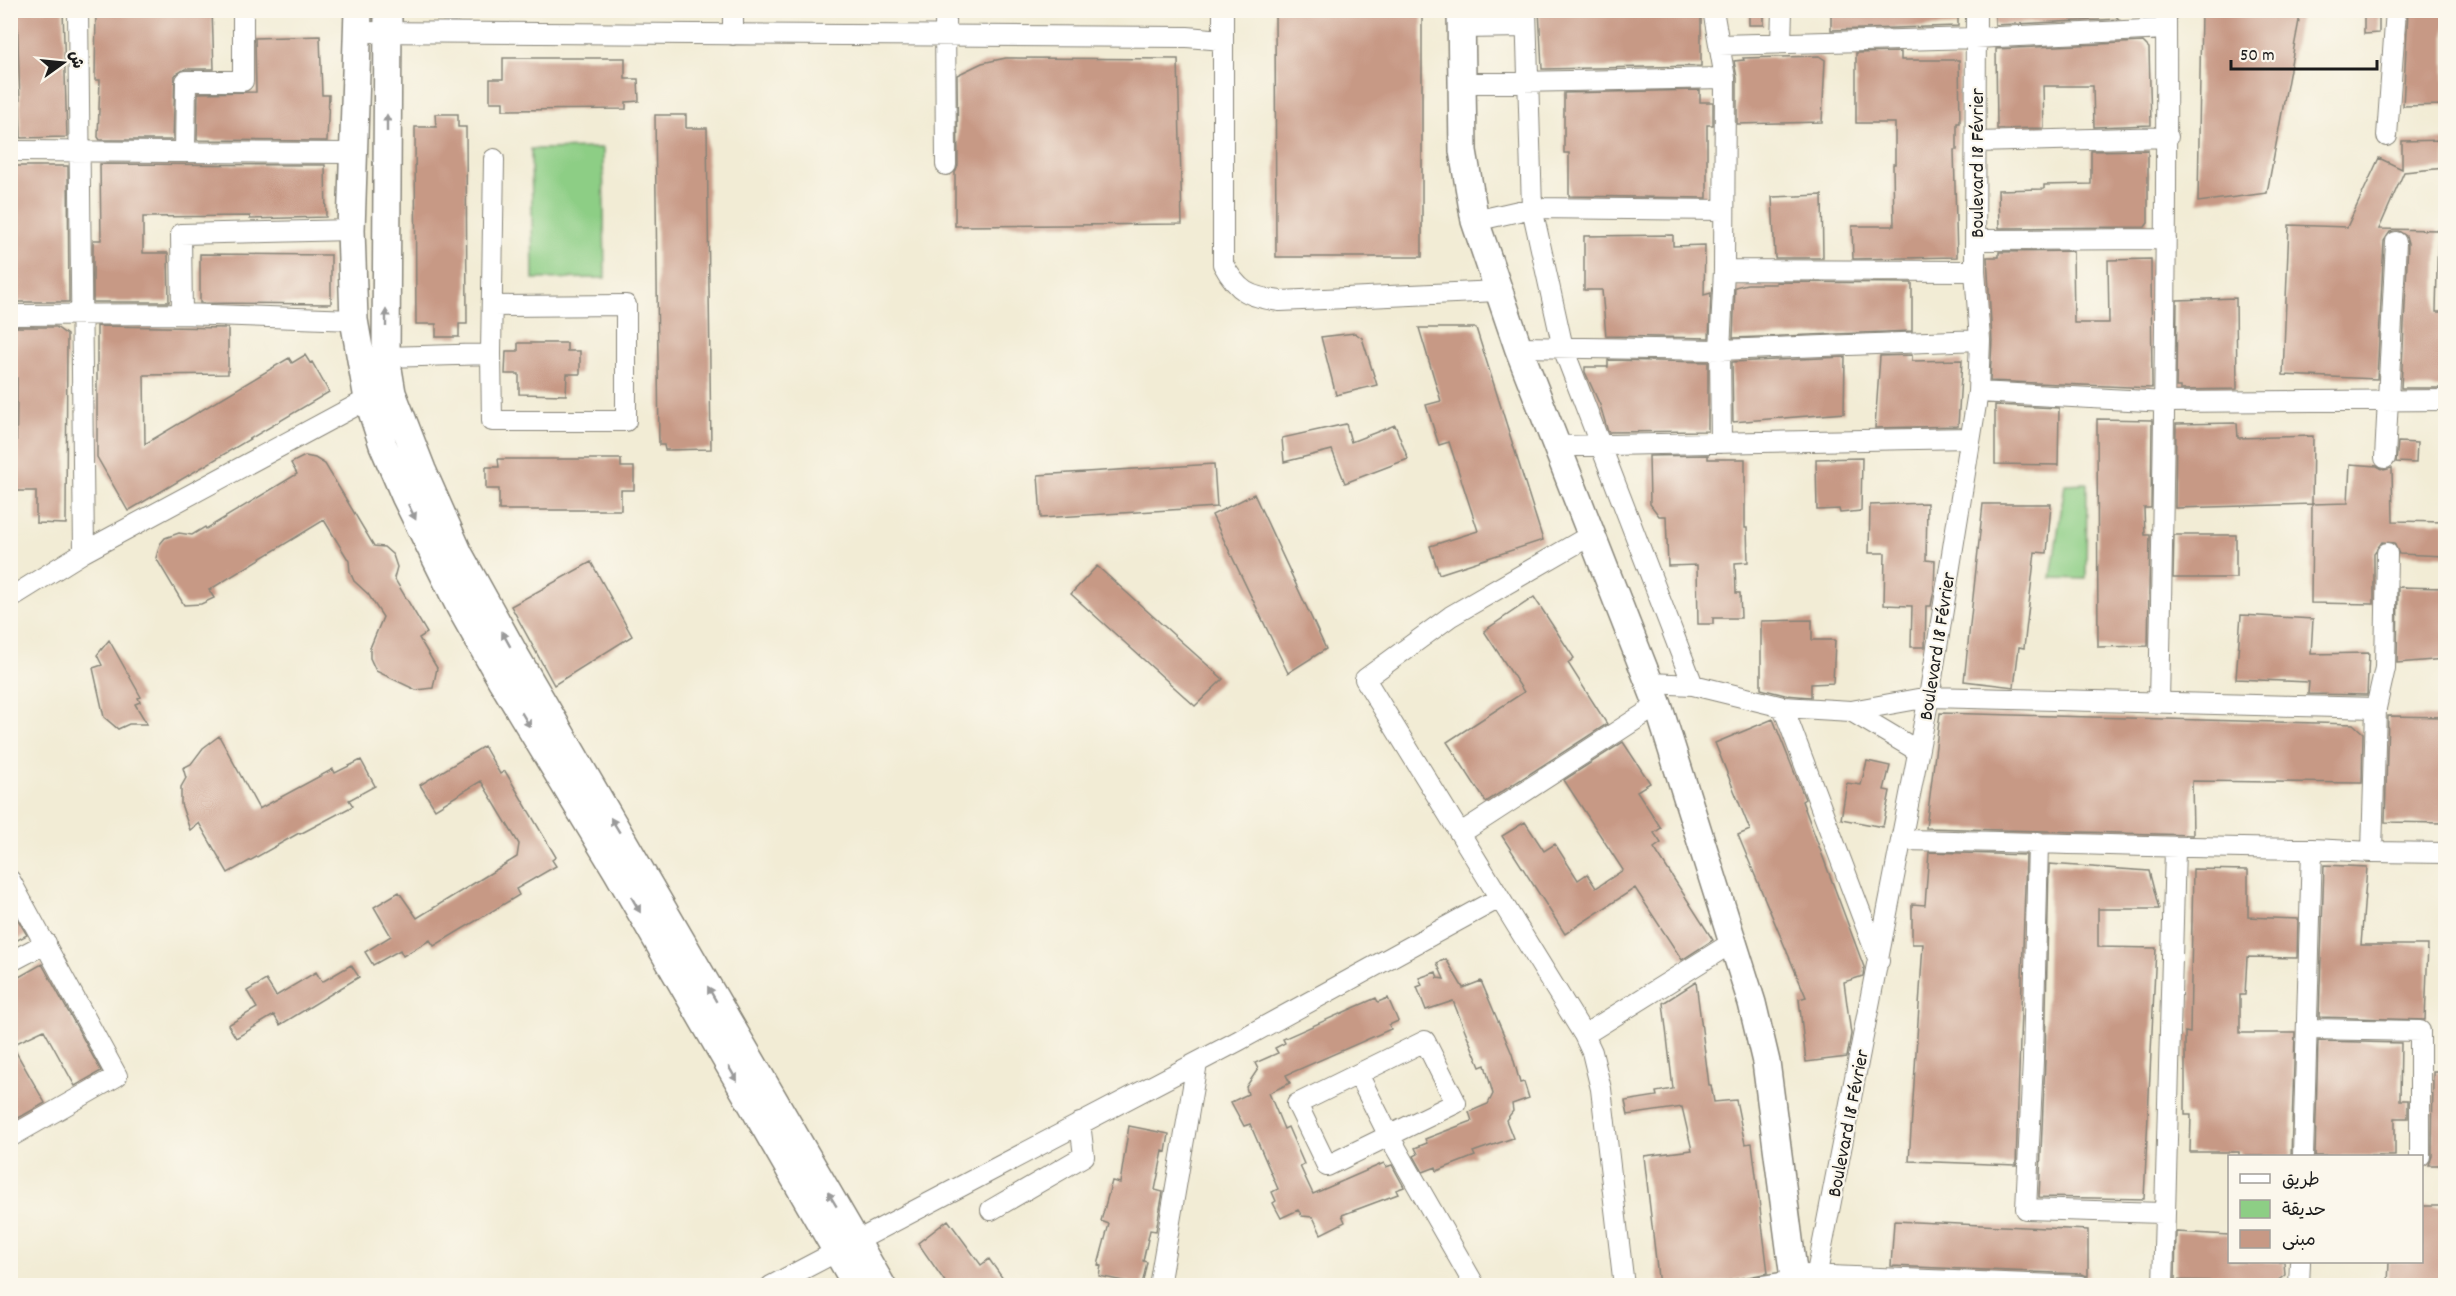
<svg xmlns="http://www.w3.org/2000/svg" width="2456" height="1296" viewBox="0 0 2456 1296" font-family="Dekko,'Playpen Sans Arabic',sans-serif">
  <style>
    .green { fill: #8dce85; stroke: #547550; stroke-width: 1.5 }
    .building { fill: #c79985 }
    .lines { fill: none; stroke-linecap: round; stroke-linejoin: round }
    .lane-casing { stroke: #878478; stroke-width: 12 }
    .street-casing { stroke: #878478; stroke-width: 22 }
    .secondary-casing { stroke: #878478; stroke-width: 30 }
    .lane { stroke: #fff; stroke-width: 9 }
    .street { stroke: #fff; stroke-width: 20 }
    .secondary { stroke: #fff; stroke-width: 27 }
    .oneway { fill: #999 }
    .labels { text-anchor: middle; stroke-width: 4.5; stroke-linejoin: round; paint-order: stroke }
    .street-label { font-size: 20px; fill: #1c1c1c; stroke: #fbf7ec }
  </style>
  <rect width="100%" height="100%" fill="#fbf7ec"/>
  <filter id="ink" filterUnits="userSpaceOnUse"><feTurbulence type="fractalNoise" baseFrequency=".0167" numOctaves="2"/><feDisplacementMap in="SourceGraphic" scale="12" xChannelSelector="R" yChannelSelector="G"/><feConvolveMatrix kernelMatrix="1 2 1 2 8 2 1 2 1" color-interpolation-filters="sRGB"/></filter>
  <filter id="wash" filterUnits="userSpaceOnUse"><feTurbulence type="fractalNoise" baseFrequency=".008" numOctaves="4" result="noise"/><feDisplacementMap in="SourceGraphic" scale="24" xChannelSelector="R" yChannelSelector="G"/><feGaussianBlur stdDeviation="1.35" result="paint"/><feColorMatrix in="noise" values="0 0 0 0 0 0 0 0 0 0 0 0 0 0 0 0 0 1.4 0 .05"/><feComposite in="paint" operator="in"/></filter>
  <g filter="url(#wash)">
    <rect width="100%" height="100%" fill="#f2ecd5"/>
    <path class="green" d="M603 148 605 278 533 279 531 149Z
      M2087 483 2086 579 2051 578 2065 484Z"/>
    <g id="blocks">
      <path class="building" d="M17 10H63L67 137 21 138Z
        M96 10H212L214 69H185L175 75 173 140H100L98 137 100 80H95Z
        M1275 10H1422V257H1276Z
        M1539 10 1701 11V66L1542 69Z
        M1749 10H1764V25H1749Z
        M1831 10H1958V26L1831 30Z
        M1995 10H2109L2119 19 1995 25Z
        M2201 10H2301L2267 193 2198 202Z
        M2364 10H2379V33L2364 34Z
        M2408 10H2445V105L2403 106Z
        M320 36 322 95H329L327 141 197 140 198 93 256 92 255 38Z
        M2143 42 2149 48 2151 125 2094 127 2093 86H2043L2044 128 1997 129 1996 49Z
        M1901 52V60H1959L1960 123H1957V150H1954L1957 257 1853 259 1852 226H1894L1893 164H1895V123H1856V53Z
        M1819 56 1825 60 1822 122 1737 124V78L1734 61 1744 60 1743 58Z
        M503 58H625V79H638L639 101 626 102V109L503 110V102H490V79H503Z
        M1006 58 1178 59 1182 224 955 226V172L958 165 957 75 982 63Z
        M1700 90V102H1713V125H1707V198L1569 196V153H1564V93Z
        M435 114H458V127H466L467 324H459V337H436V324H416L415 127H436Z
        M655 115H686V128H707L711 449 665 450 664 445H659Z
        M2445 140V168L2404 172 2379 229 2438 230 2436 312H2445V388H2401L2408 243 2406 236 2397 230 2390 232 2384 241 2377 379 2283 375 2289 225 2347 227 2379 158 2402 169V141Z
        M2148 150V223L2145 227 1999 228 1998 190 2044 189V185L2091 184V151Z
        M100 164 325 165 326 217 250 219V216L143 217V253H168L169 302H93V240H101Z
        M10 166H68L69 302H10V253H17L18 219H10Z
        M1822 195 1823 258H1775L1772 197Z
        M1673 235V246L1705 245 1704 295 1711 293 1709 338 1606 336 1602 290H1584V236Z
        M2073 251 2074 323H2109L2108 260 2151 259 2152 388 1990 381 1992 340 1987 257H1999V252Z
        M200 254 331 255V304L200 303Z
        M1776 282 1912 283V331L1733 338 1735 287 1747 284H1776Z
        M2236 298 2237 389 2180 390V387H2176L2177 300Z
        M97 326 228 328V374L144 375 145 444 289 358 292 363 305 355 310 363 312 362 329 392 128 511 97 457Z
        M10 327H56L67 335 66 524 36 523V491H16L17 378H10Z
        M1419 328H1476L1543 540 1439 574 1430 546 1478 531 1449 442 1439 445 1426 405 1441 401Z
        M1355 333 1362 338 1377 385 1336 395 1321 337Z
        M518 343H567V351H580V374H567L566 395 519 394V374H505L506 351H518Z
        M1912 355V361L1962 360 1958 426 1875 428 1880 356Z
        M1845 357 1844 413 1733 422 1732 362Z
        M1608 360 1708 362V431L1608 432 1600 405 1585 372V367H1608Z
        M1995 405 2059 408 2058 465 1995 464Z
        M2097 419 2152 420 2151 508H2144L2145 535H2150L2148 646 2098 647Z
        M2237 423 2238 438 2313 436 2312 504 2348 503 2350 464 2377 466 2384 470 2392 468 2393 521 2445 522V556L2399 554 2394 543 2382 542 2374 553V604L2311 603 2312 504 2175 508 2176 424Z
        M1346 424 1351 442 1395 425 1408 459 1345 483 1332 450 1284 462 1282 438Z
        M2398 442 2417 443 2416 463 2396 462Z
        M1708 455V459H1745V528H1747L1748 562 1735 563 1736 593H1740L1741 618H1713V624H1698L1697 565 1668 566 1666 516H1659L1650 504 1649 456Z
        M305 456 315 458 325 464 374 546 384 547 393 555 397 567 394 578 427 633 419 638 437 668 433 688 416 690 376 671 370 658V648L383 617 368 594 354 581 350 572 349 561 324 520 209 590 214 598 201 604 184 605 156 558 160 544 165 538 179 533 192 535 205 527 206 529 297 474 291 463Z
        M1862 458 1861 511 1840 513 1839 509 1817 510 1816 459Z
        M498 459H621V467H634V490H621V510H499V489H486V467H499Z
        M1214 464 1217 507 1041 518 1038 475Z
        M1254 494 1326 649 1288 673 1212 515Z
        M1927 503 1926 560 1935 561 1934 590 1931 606H1926L1925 647H1911L1912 606 1884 605 1885 553H1869L1870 505Z
        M1983 504H2051L2047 553 2035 552 2024 648 2019 647 2014 687 1964 681Z
        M2174 535H2236V578H2173Z
        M591 562 632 636 554 685 511 606Z
        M1097 566 1223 679 1195 706 1071 594Z
        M2398 587 2445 588V659L2397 663Z
        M1534 597 1574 658 1568 663 1607 724 1486 802 1447 742 1524 692 1484 631Z
        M2241 615 2313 619 2311 654 2369 653 2367 695 2308 694 2309 682 2236 679Z
        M1812 620V640H1835L1833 683 1811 684V697L1785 695 1761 689V621Z
        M109 640 141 697 138 698 140 702 135 704 147 724H129L118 729 104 717 93 668 102 665 97 655Z
        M1940 713 2353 724 2363 733 2362 783 2192 781 2193 835 1926 828Z
        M2388 716 2445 717V823L2385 822Z
        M1773 719 1805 799 1802 801 1864 967 1863 976 1844 982 1851 1034 1847 1057 1806 1062 1799 999 1806 997 1738 835 1750 830 1715 743Z
        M219 736 259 809 333 769 335 773 361 760 375 786 349 800 353 806 300 834 299 833 228 873 199 823 190 830 181 804V787L186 778 183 768 191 764 203 748Z
        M1623 742 1650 783 1637 791 1661 828 1654 833 1661 843 1654 848 1713 940 1682 960 1635 888 1565 934 1502 836 1525 822 1544 851 1555 844 1578 880 1587 874 1596 888 1623 870 1564 780Z
        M484 746 500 774 505 771 556 857 552 860 556 866 516 889 519 895 434 946 430 940 403 956 400 950 373 965 365 952 391 936 374 907 399 892 417 918 517 857 519 844 481 781 435 809 420 785Z
        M1867 761 1890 766 1884 790 1890 791 1883 827 1841 819 1847 783 1861 785Z
        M1929 852 2026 855 2016 1165 1909 1161 1923 944H1912V904L1925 905Z
        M2049 864 2149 871 2159 909H2098V947L2156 948 2144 1199 2039 1197 2045 1061Z
        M2324 865 2367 867 2361 945H2428L2425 1020 2319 1017Z
        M2193 869 2248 870V917L2298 919 2297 958 2247 957 2245 995H2240V1033H2295L2291 1156H2239V1152H2190L2191 1115H2185V1032L2190 1033Z
        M10 906 27 935 10 944Z
        M1446 959 1463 988 1481 981 1512 1054 1520 1083 1524 1082 1529 1098 1512 1104 1513 1111 1506 1120 1513 1138 1473 1152 1475 1156 1437 1171 1436 1167 1423 1172 1414 1156 1418 1154 1415 1148 1427 1143 1425 1139 1472 1121 1469 1112 1488 1104 1493 1094 1485 1065 1480 1067 1453 1001 1426 1010 1417 987 1422 985 1419 978 1436 972 1438 978 1444 979 1437 963Z
        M42 964 101 1071 75 1086 44 1030 12 1045 45 1103 15 1120 10 1113V982Z
        M351 965 359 977 280 1025 274 1015 236 1038 228 1025 257 1008 247 991 266 980 276 996 316 972 322 982Z
        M1696 982 1709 1085H1711L1714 1102 1736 1100 1745 1144 1752 1143 1768 1273 1704 1286H1659L1644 1156 1692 1150 1682 1107 1628 1115 1625 1101 1657 1096 1656 1092 1673 1089 1663 1003Z
        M1376 998 1378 1002 1388 998 1398 1021 1389 1025 1391 1029 1286 1075 1290 1083 1269 1093 1284 1129 1288 1127 1298 1150 1304 1164 1300 1166 1313 1194 1384 1163 1386 1167 1392 1165 1404 1187 1396 1190 1398 1194 1342 1215 1345 1222 1321 1234 1313 1217 1302 1216 1298 1210 1281 1218 1273 1203 1276 1201 1272 1192 1278 1189 1250 1124 1244 1126 1231 1102 1248 1094 1246 1087 1258 1069 1255 1063 1278 1053 1275 1048 1285 1043 1283 1039Z
        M2318 1041 2401 1043 2400 1100H2408V1118H2395V1156H2315Z
        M2433 1072H2445V1165H2429L2432 1156Z
        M1129 1126 1169 1134 1166 1152 1163 1151 1155 1190 1163 1192 1156 1231 1150 1230 1143 1261 1147 1262 1142 1285 1099 1276 1101 1266 1098 1265 1109 1224 1101 1221 1112 1181 1120 1183Z
        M2421 1206H2445V1285L2388 1284 2389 1262H2421Z
        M948 1220 981 1265 989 1259 1008 1286H948L918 1243Z
        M1894 1221 2088 1230V1276L2081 1274 1891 1266Z
        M2176 1232 2229 1235V1262H2284L2285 1275 2276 1282 2175 1280Z"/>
    </g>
  </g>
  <g filter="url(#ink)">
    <use href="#blocks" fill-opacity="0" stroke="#878478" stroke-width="1.5"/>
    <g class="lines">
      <defs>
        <path id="lane" d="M1728 1286 1791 1276"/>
        <path id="street" d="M78 10 84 552
          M945 10 946 165
          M1223 10V264C1238 292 1249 297 1280 301L1498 291
          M1526 10 1532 208 1563 348 1693 685
          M1713 10 1725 78 1724 270 1720 350 1721 443
          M1461 28 1526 27
          M357 32 1187 37 1223 40
          M733 35V10
          M1781 43 1782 10
          M1719 45 1975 38 2166 29
          M1463 83 1725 78
          M2387 136 2396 10
          M1977 142 2168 137
          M10 151 354 153
          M185 152 186 81H243V10
          M1475 221 1532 208 1724 210
          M1976 240 2166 239
          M1724 270 1975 271
          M182 314 181 234 351 230
          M10 315 182 314 354 320
          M1518 347 1720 350 1980 340
          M491 354 492 421H626V305L492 306
          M386 357 491 354 494 159
          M1978 392 2166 402 2446 400
          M1557 446 1970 438
          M2385 458 2396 242
          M1591 535 1451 616 1365 679 1584 1035 1592 1052 1601 1089 1624 1286
          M10 598 84 552 368 399
          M1650 683 1693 685 1783 707 1851 711 1918 751
          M2159 702C2164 471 2167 241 2166 10
          M1783 707 1879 961
          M2376 708 2385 668 2387 553
          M1851 711 1929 697 2376 708 2372 852 2312 849
          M1461 833 1658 705
          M1902 840C2039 842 2175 848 2312 849L2303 1156
          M2038 842 2033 1060 2026 1209 2163 1213
          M2372 852 2446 853
          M10 880 117 1076 10 1137
          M10 962 46 943
          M2308 1029 2420 1031V1156
          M1584 1035 1733 942
          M1425 1041 1456 1103 1327 1166 1297 1104Z
          M1358 1074 1389 1136 1475 1286
          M991 1210 1084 1156 1080 1123
          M1817 1273 1929 697 1978 392 1980 340 1975 271 1976 10
          M1805 1275 2081 1286
          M771 1286 1238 1041 1499 898
          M1159 1286 1197 1063
          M2163 1286 2175 848
          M2299 1286 2300 1262"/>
        <path id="secondary" d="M358 10 351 230 354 320 368 399 383 445 405 496 460 607 502 681 617 871 857 1286
          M1461 10 1463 151 1475 221 1518 347 1658 705 1752 1003 1766 1062 1795 1286
          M392 393 422 470 459 554 515 655 882 1286
          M375 397 392 393 386 357 388 10"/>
      </defs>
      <use href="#lane" class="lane-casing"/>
      <use href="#street" class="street-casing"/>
      <use href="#secondary" class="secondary-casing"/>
      <use href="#lane" class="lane"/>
      <use href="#street" class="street"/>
      <use href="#secondary" class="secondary"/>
    </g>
    <defs><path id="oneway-solid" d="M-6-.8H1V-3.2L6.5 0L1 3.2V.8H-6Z" transform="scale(1.5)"/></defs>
    <g class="oneway">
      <use href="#oneway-solid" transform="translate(387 123) rotate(-90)"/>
      <use href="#oneway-solid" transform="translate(386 318) rotate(-90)"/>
      <use href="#oneway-solid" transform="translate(412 512) rotate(64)"/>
      <use href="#oneway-solid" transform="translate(506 639) rotate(-119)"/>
      <use href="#oneway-solid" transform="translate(526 720) rotate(59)"/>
      <use href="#oneway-solid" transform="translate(615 825) rotate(-121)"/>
      <use href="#oneway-solid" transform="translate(636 905) rotate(60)"/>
      <use href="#oneway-solid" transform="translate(712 994) rotate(-120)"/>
      <use href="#oneway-solid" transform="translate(733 1074) rotate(60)"/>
      <use href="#oneway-solid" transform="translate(832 1199) rotate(-121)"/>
    </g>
  </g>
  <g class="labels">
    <g class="street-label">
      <text transform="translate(1976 163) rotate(-90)" y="7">Boulevard 18 Février</text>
      <text transform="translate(1936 646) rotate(-81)" y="7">Boulevard 18 Février</text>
      <text transform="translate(1847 1123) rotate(-79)" y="7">Boulevard 18 Février</text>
    </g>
  </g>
  <rect width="2456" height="1296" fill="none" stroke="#fbf7ec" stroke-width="36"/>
  <rect x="2228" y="1155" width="195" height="108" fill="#fbf7ec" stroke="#a29f99" stroke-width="1.5"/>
  <rect x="2240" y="1174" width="30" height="9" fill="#ffffff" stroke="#a29f99" stroke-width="1.5"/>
  <text x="2282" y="1185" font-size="18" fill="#1c1c1c">طريق</text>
  <rect x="2240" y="1200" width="30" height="18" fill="#8dce85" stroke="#a29f99" stroke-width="1.5"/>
  <text x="2282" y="1215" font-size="18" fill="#1c1c1c">حديقة</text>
  <rect x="2240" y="1230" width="30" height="18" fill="#c79985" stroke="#a29f99" stroke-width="1.5"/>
  <text x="2282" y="1245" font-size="18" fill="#1c1c1c">مبنى</text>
  <g transform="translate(63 63) rotate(75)" stroke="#fbf7ec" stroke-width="4.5" paint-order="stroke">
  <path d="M0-4.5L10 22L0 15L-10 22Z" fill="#1c1c1c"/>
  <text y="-9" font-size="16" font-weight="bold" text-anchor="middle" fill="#1c1c1c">ش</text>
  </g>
  <path d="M2231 60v9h146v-9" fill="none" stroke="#1c1c1c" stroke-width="3"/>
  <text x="2240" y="60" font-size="18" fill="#1c1c1c" stroke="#fbf7ec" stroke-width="4.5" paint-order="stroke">50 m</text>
</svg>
